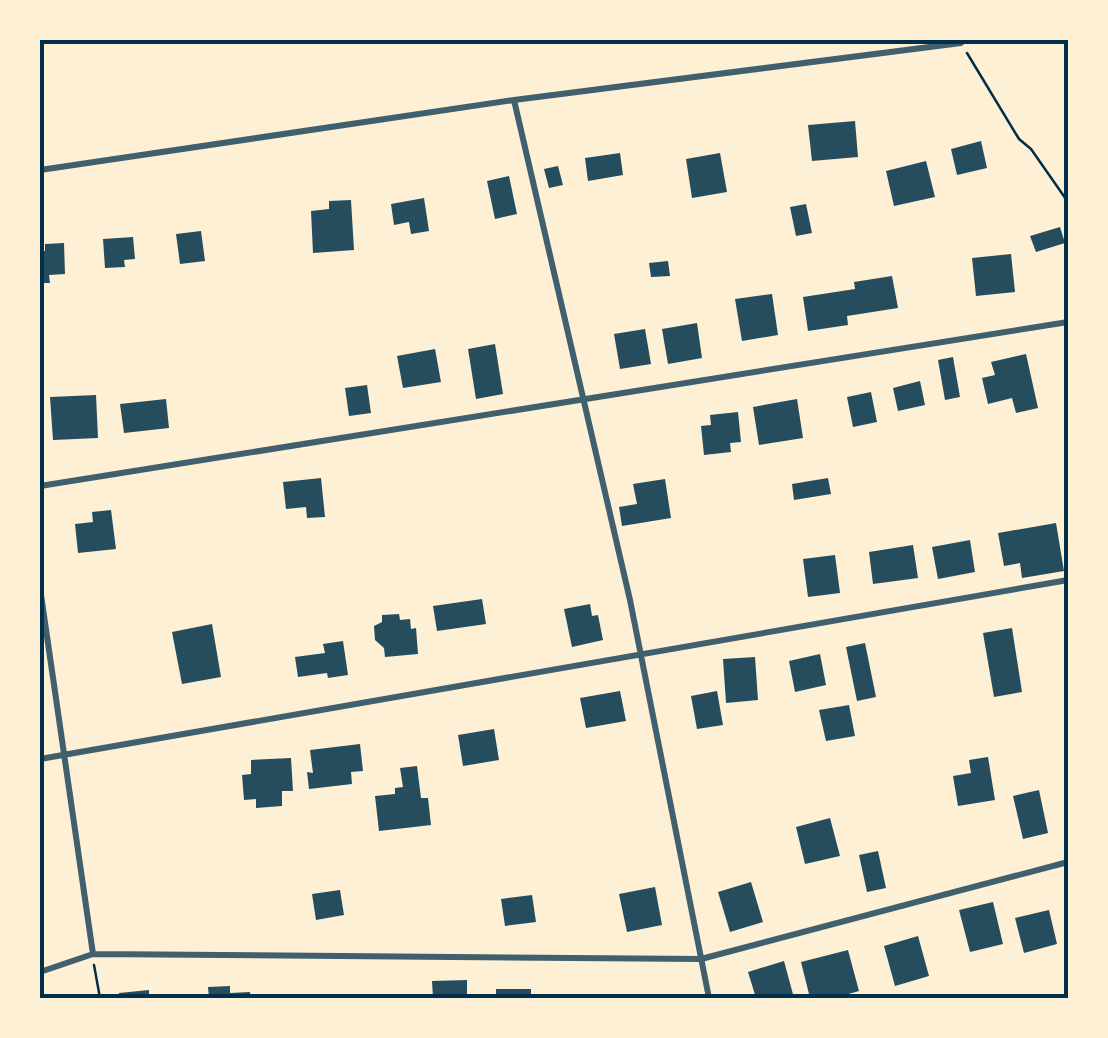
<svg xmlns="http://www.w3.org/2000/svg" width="1108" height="1038" viewBox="0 0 1108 1038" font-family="Montserrat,sans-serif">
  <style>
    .building { fill: #264d5e }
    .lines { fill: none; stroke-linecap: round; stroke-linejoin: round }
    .path { stroke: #003049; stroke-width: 2.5 }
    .minor { stroke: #3f606c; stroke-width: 6 }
    .neatline { fill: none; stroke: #003049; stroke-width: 4 }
  </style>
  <rect width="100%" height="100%" fill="#fdf0d5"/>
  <path class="building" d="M855 121 858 157 812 161 808 125Z
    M981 141 987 168 957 175 951 149Z
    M620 153 623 175 588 181 585 158Z
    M720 153 727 192 692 198 686 159Z
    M926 161 935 197 894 206 886 171Z
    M558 166 563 185 549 188 544 169Z
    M509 176 517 214 495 219 487 181Z
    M424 198 429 231 411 234 409 222 394 225 391 204Z
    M351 200 354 250 313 253 311 211 329 209V201Z
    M806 204 812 233 796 236 790 207Z
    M1060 227 1065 243 1036 252 1030 236Z
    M201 231 205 261 180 264 176 234Z
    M133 237 135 259 124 260 125 267 105 268 103 239Z
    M64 243 65 274 49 275 50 283H40V251H45V244Z
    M1011 254 1015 292 976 296 972 258Z
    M668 261 670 276 651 277 649 263Z
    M892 276 898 308 847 316 848 325 808 331 803 297 855 289 854 282Z
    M772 294 778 335 742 341 735 299Z
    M697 323 702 358 668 364 662 329Z
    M645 329 651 364 620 369 614 334Z
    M495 344 503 394 476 399 468 349Z
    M435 349 441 382 403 388 397 356Z
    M1026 354 1038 408 1016 413 1012 398 988 404 982 378 995 375 991 362Z
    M953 357 960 397 945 400 938 360Z
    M920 381 925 405 898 411 893 388Z
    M367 385 371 413 349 416 345 388Z
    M871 392 877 422 853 427 847 397Z
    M96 395 98 438 53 440 50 397Z
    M166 399 169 428 124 433 120 404Z
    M797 399 803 438 759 445 753 407Z
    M738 412 741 442 730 443 731 452 704 455 701 426 711 425 710 415Z
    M321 478 325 517 307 518 306 507 286 509 283 482Z
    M828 478 831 494 794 500 792 484Z
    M665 479 671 518 622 526 619 507 637 504 633 484Z
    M111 510 116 549 78 553 75 524 93 522 92 512Z
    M1056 523 1064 571 1022 578 1020 563 1004 566 998 533Z
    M970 540 975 572 938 579 932 547Z
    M913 545 918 578 873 584 869 552Z
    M835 555 840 593 808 597 803 559Z
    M482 599 486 624 437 631 433 606Z
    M590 604 592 616 598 615 603 640 572 647 564 609Z
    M399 614 400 620 410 619 411 629 416 628 418 654 385 657 384 648 375 640 374 626 382 622V615Z
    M212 624 221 677 182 684 172 632Z
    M1012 628 1022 692 994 697 983 633Z
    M343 641 348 675 328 678 327 673 298 677 295 657 325 653 323 644Z
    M865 643 876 697 857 701 846 647Z
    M820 654 826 685 795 692 789 661Z
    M755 657 758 700 726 703 723 659Z
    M620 691 626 721 586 728 580 698Z
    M717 691 723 725 697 729 691 696Z
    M849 705 855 736 826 741 819 710Z
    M494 729 499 760 463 766 458 735Z
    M360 744 363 771 351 772 352 784 309 789 307 772 313 773 310 750Z
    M988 757 995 800 958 806 953 776 971 773 969 760Z
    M291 758 293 791H282V806L256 808V799L244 800 242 775 251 774V760Z
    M417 766 421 798H428L431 825 379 831 375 796 395 794V788L403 787 400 768Z
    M1039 790 1048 833 1023 839 1013 796Z
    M830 818 840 856 805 864 796 827Z
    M878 851 886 888 867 892 859 855Z
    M751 882 763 922 730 932 718 892Z
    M655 887 662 925 627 932 619 894Z
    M340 890 344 915 316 920 312 894Z
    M532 895 536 922 505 926 501 899Z
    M993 902 1003 944 970 952 959 910Z
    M1049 910 1057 944 1024 953 1015 918Z
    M918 936 929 976 895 986 884 946Z
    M848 950 859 991 835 998H810L801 962Z
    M784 961 794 998H756L748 972Z
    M467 980V998H433L432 981Z
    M230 986V993L250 992 251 998H209L208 987Z
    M496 989H531V998H496Z
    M149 990V998H119V993Z"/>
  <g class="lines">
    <path class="path" d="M973 42 992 40
      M967 53 1019 139 1031 149 1068 202
      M94 965 100 998"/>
    <path class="minor" d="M514 100 630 600 709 998
      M40 170 514 100 961 43
      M40 486 1068 322
      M40 588 93 954
      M40 759 1068 580
      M40 972 93 954 701 959 1068 862"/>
  </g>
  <rect width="1108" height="1038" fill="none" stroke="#fdf0d5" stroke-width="85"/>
  <rect x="42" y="42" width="1024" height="954" class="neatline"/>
</svg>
